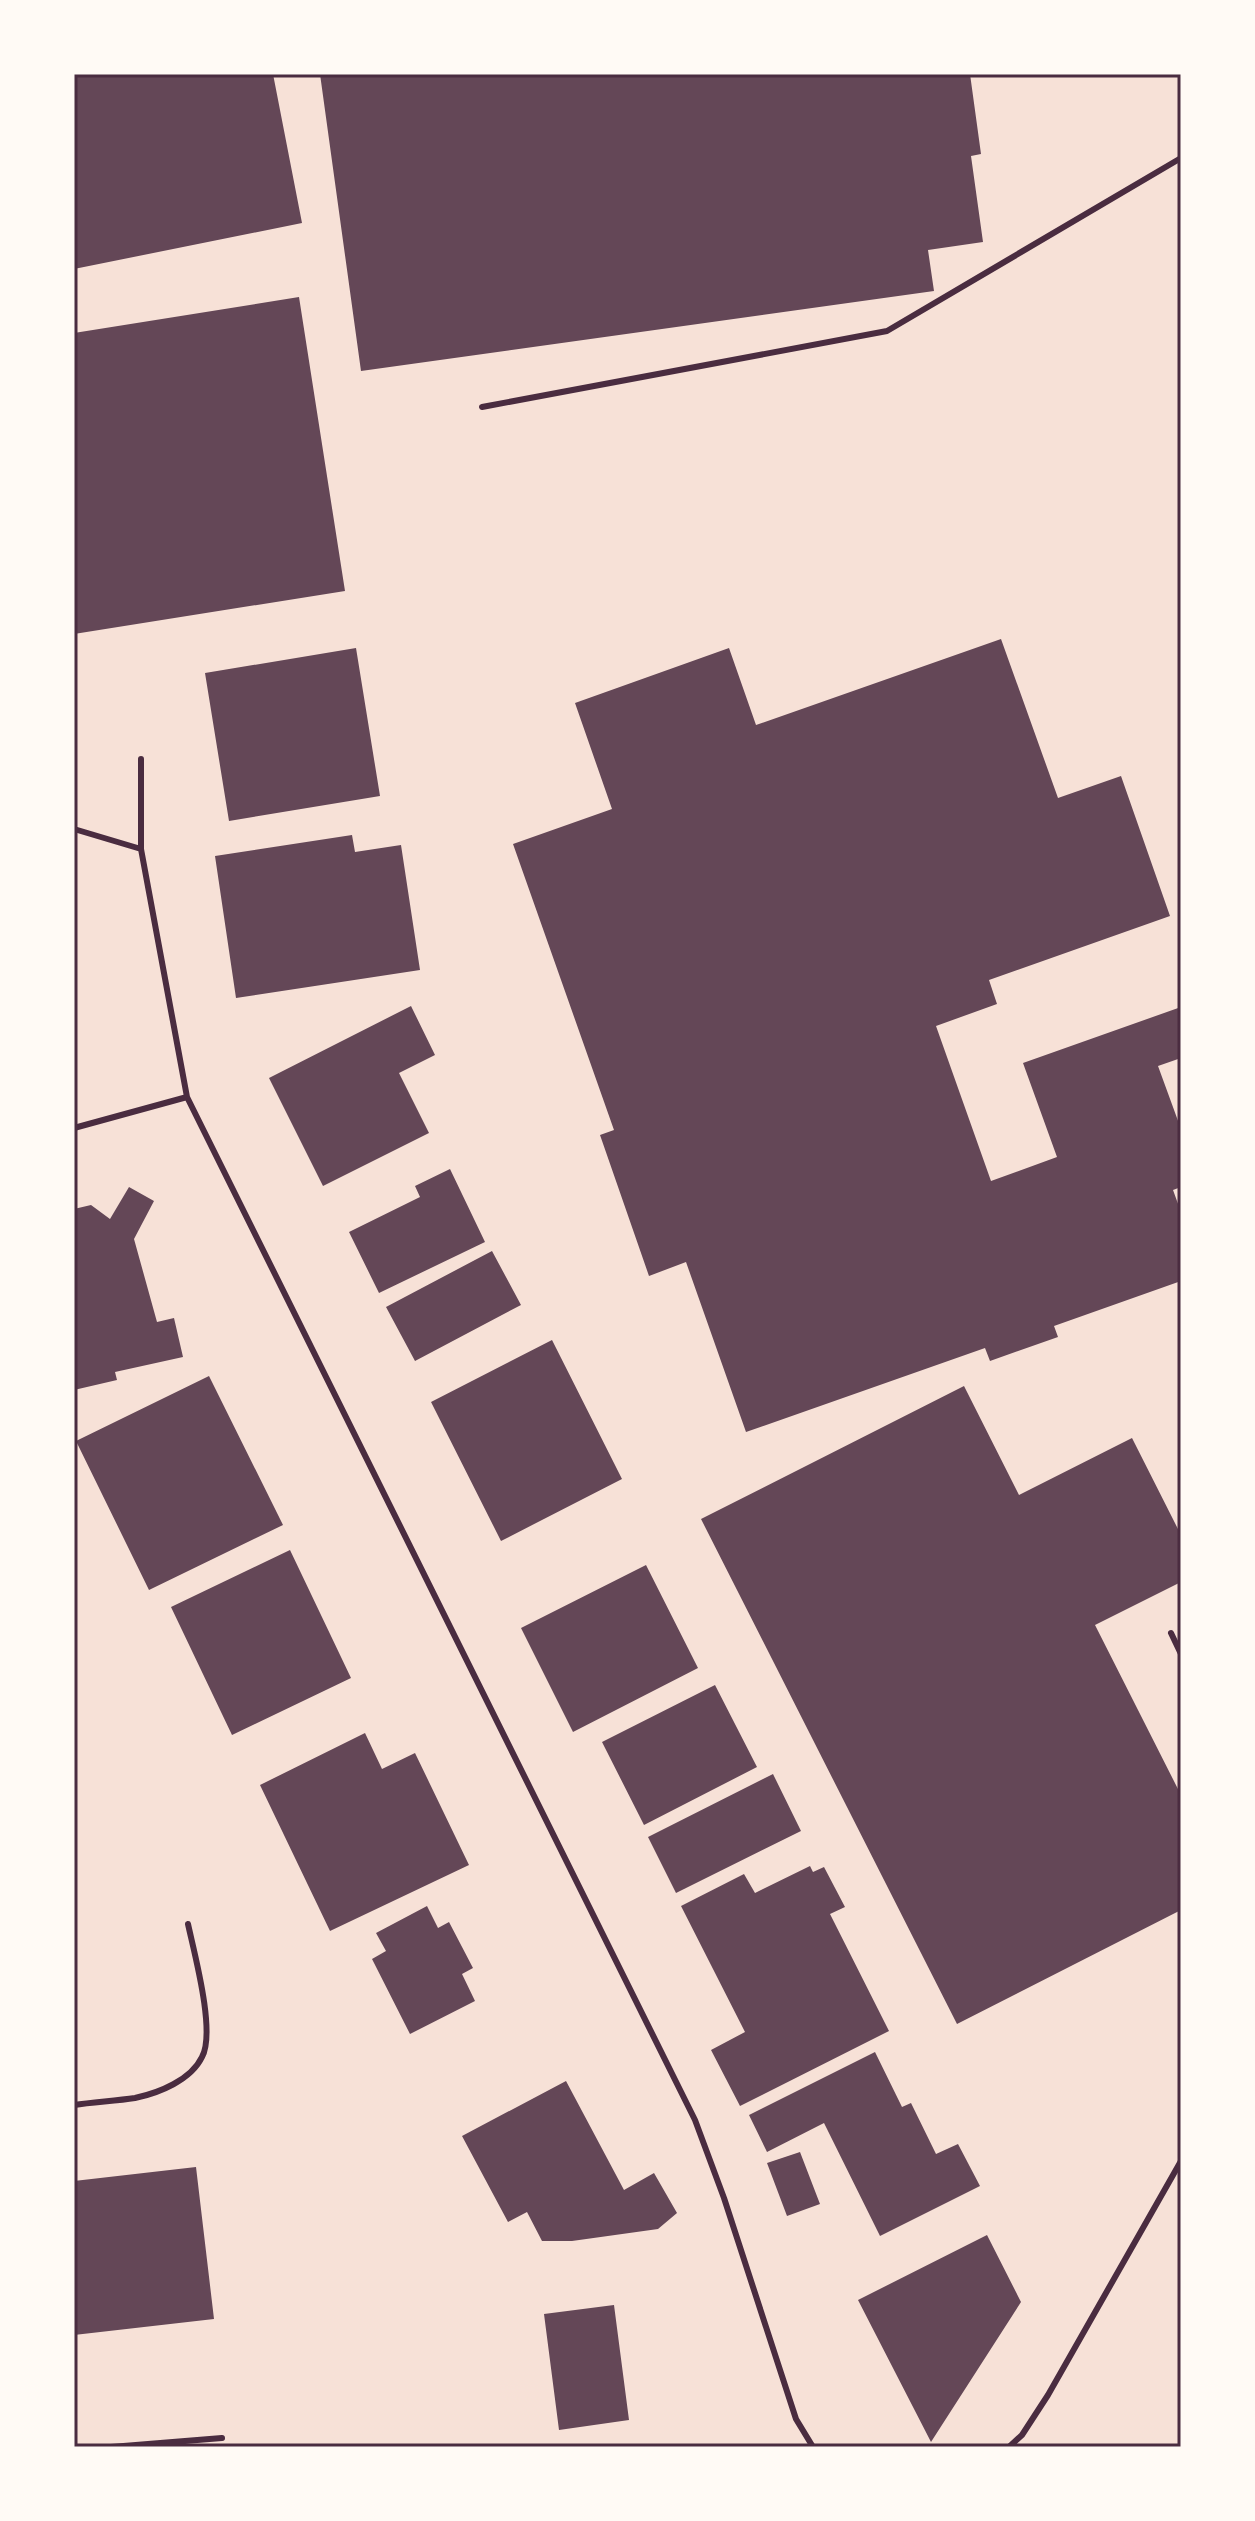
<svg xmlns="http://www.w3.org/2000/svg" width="1255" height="2521" viewBox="0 0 1255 2521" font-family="'Roboto Serif',serif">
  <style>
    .building { fill: #644757 }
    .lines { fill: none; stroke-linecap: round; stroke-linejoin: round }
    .service { stroke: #4a2c40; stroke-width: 6 }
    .neatline { fill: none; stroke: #4a2c40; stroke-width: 3 }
  </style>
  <rect width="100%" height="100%" fill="#f7e1d7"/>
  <path class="building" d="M74 74H273L302 223 74 269Z
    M320 74H970L981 154 971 156 983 242 928 250 934 291 361 371Z
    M299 297 345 591 74 634V333Z
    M1001 639 1058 798 1121 776 1170 916 989 980 997 1004 936 1026 991 1181 1057 1157 1023 1063 1181 1007V1058L1158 1066 1181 1129V1187L1173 1190 1181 1212V1281L1054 1326 1058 1337 990 1361 985 1348 746 1432 686 1262 649 1276 600 1135 614 1130 513 844 612 809 575 703 729 648 756 725Z
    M356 648 380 796 229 821 205 673Z
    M352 835 355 852 401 845 420 970 236 998 215 856Z
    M411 1006 435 1055 399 1073 429 1133 323 1186 269 1078Z
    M450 1169 485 1242 379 1293 349 1232 420 1197 415 1186Z
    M129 1187 154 1201 134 1239 157 1322 174 1318 183 1357 115 1372 117 1380 74 1390V1209L91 1205 110 1219Z
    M492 1251 521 1305 415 1361 386 1307Z
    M552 1340 622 1479 501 1541 431 1402Z
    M209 1376 283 1525 149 1590 76 1441Z
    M964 1386 1019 1495 1132 1438 1181 1535V1582L1095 1625 1181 1795V1910L957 2024 701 1519Z
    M290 1550 351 1678 232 1735 171 1607Z
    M646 1565 698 1668 573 1732 521 1628Z
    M715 1685 757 1767 644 1825 602 1742Z
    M365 1733 382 1769 415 1753 469 1865 330 1931 260 1785Z
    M773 1774 801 1831 676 1893 648 1837Z
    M810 1866 813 1872 824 1867 845 1907 830 1914 889 2031 740 2106 711 2050 745 2032 681 1906 744 1874 755 1893Z
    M427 1906 438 1928 449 1922 473 1968 462 1974 475 2001 410 2034 372 1959 386 1951 376 1933Z
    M875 2052 902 2107 911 2103 936 2154 958 2144 980 2186 880 2236 824 2123 767 2152 749 2115Z
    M566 2081 624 2190 654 2173 677 2213 658 2229 572 2241H542L527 2212 508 2222 462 2136Z
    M800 2152 820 2204 787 2216 767 2163Z
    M196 2167 214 2319 74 2335V2181Z
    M987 2235 1021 2302 931 2442 858 2300Z
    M614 2305 629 2420 559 2430 544 2314Z"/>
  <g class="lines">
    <path class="service" d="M482 407 887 331 1181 158
      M141 759V849L187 1097 695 2120 724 2198 796 2419 813 2447
      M74 829 141 849
      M74 1128 187 1097
      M1171 1633 1181 1654
      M74 2105C94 2102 115 2101 135 2098 159 2093 191 2080 202 2057 216 2032 194 1952 188 1924
      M111 2447 222 2438
      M1009 2447 1022 2435 1048 2395 1181 2161"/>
  </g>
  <rect width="1255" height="2521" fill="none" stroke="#fffaf5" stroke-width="152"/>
  <rect x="76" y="76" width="1103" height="2369" class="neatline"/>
</svg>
